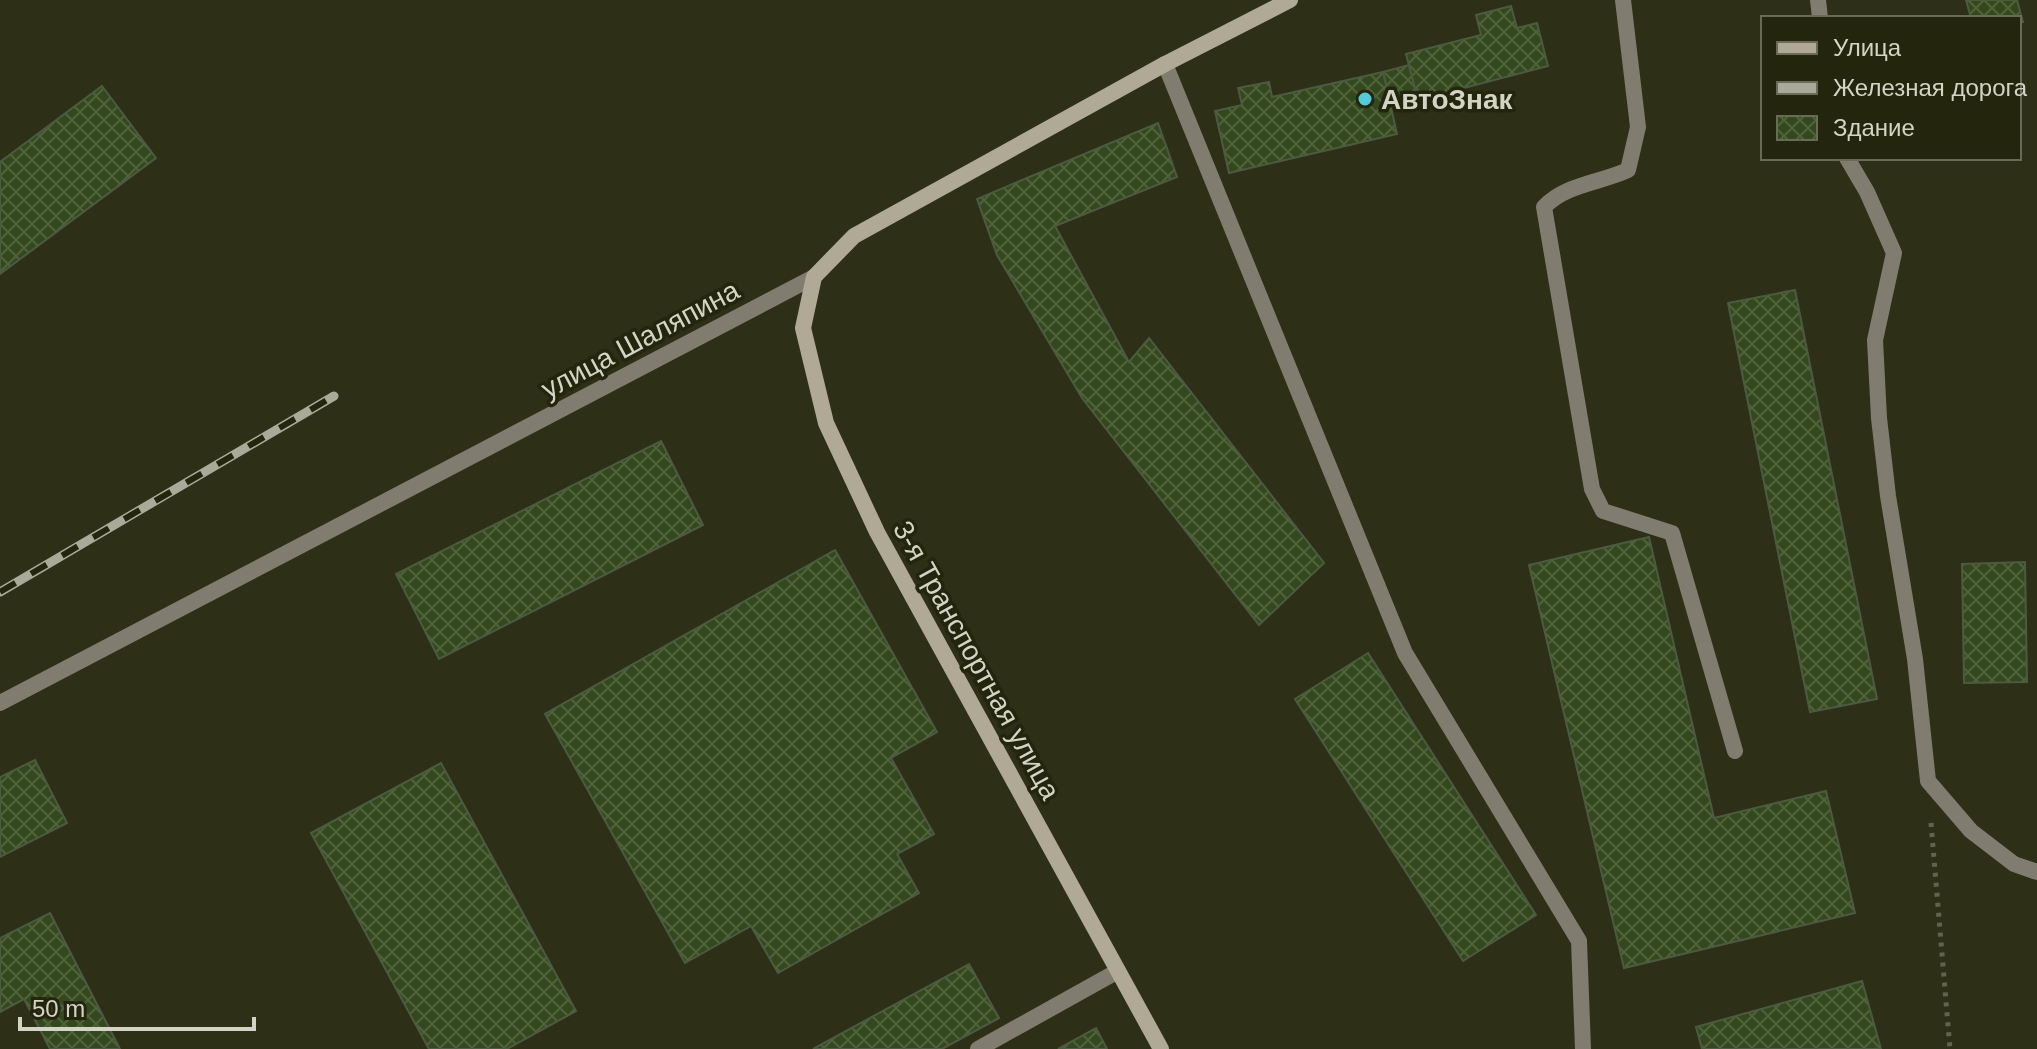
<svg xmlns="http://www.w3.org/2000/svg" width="2037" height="1049" viewBox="0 0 2037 1049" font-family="Helvetica,sans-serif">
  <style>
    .building { fill: url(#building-cross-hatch); stroke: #4d5a42; stroke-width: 2 }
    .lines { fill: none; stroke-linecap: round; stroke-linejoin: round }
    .path { stroke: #62634e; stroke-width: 5; stroke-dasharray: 4 6; stroke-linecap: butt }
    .lane { stroke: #807c70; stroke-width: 16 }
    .secondary { stroke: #afa996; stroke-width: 16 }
    .rail-casing { stroke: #a9aa99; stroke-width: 9 }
    .rail { stroke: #24250d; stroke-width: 6; stroke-dasharray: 18; stroke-linecap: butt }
    .poi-dot { fill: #52cbd9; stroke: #24250d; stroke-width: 3 }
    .labels { text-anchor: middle; stroke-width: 7; stroke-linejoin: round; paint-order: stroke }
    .poi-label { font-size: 28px; font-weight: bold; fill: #d2d4c5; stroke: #24250d; text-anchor: start }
    .street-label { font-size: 28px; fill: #d2d4c5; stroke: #24250d }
  </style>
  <defs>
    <pattern id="building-cross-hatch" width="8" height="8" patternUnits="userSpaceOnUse" patternTransform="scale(2)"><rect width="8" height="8" fill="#33491d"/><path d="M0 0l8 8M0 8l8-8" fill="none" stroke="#50623c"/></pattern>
  </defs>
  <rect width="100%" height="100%" fill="#2e2f17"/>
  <path class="building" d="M1966 0H2017L2023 22 2019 23V18H1971Z
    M1511 6 1517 28 1537 23 1548 66 1418 100 1406 54 1481 35 1476 15Z
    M1409 65 1418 100 1392 107 1383 72Z
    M1383 72 1397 134 1229 173 1215 111 1242 105 1238 88 1269 82 1272 97Z
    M102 86 156 158 0 274V162Z
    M1158 123 1177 177 1055 226 1129 362 1149 338 1324 563 1259 625 1082 398 997 255 977 199Z
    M1795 290 1877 699 1810 712 1728 303Z
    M661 441 703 525 439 659 396 574Z
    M1649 537 1714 818 1826 791 1855 913 1624 968 1529 565Z
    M835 550 937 732 891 758 934 834 897 854 919 893 778 973 751 926 685 963 545 714Z
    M2025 562 2027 682 1964 683 1962 564Z
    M1368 653 1536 915 1463 961 1295 699Z
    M35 760 67 823 0 857V777Z
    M441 763 576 1011 507 1049H429L311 833Z
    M50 913 120 1049H50L24 999 0 1012V938Z
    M969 964 999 1018 942 1049H813Z
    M1862 981 1881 1049H1702L1696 1027Z
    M1096 1028 1107 1049H1058Z"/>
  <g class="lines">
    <path class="path" d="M1931 823 1950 1049"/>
    <path class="lane" d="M1623 0 1638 127 1628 170C1600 183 1566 184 1544 207L1592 489 1603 511 1672 533 1735 751
      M1818 0 1820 18
      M1165 64 1405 653 1579 941 1583 1049
      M1847 158 1867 192 1894 253 1875 340 1879 418 1888 496 1915 659 1928 781 1971 831 2014 864 2037 872
      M0 703 814 277
      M978 1049 1118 971"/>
    <path class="secondary" d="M1161 1049 877 532 826 423 803 328 814 277 854 236 1165 64 1290 0"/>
    <defs>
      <path id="rail" d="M0 592 334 396"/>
    </defs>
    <use href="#rail" class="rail-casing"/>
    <use href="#rail" class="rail"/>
  </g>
  <circle class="poi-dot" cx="1365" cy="99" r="8"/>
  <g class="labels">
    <g class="poi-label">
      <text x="1381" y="109">АвтоЗнак</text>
    </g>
    <g class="street-label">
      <text transform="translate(640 339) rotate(-28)" y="10">улица Шаляпина</text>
      <text transform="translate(977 660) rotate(61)" y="10">3-я Транспортная улица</text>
    </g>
  </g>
  <rect x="1761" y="16" width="260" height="144" fill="#24250d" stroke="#6a6b57" stroke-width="2"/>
  <rect x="1777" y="42" width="40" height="12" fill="#afa996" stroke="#6a6b57" stroke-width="2"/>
  <text x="1833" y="56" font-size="24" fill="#d2d4c5">Улица</text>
  <rect x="1777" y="82" width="40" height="12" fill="#a9aa99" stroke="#6a6b57" stroke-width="2"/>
  <text x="1833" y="96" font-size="24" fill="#d2d4c5">Железная дорога</text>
  <rect x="1777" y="116" width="40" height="24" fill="url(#building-cross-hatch)" stroke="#6a6b57" stroke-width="2"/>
  <text x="1833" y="136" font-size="24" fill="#d2d4c5">Здание</text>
  <path d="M20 1017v12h234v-12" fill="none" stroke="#d2d4c5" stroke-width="4"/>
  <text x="32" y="1017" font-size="24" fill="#d2d4c5" stroke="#24250d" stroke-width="6" paint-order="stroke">50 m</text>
</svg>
